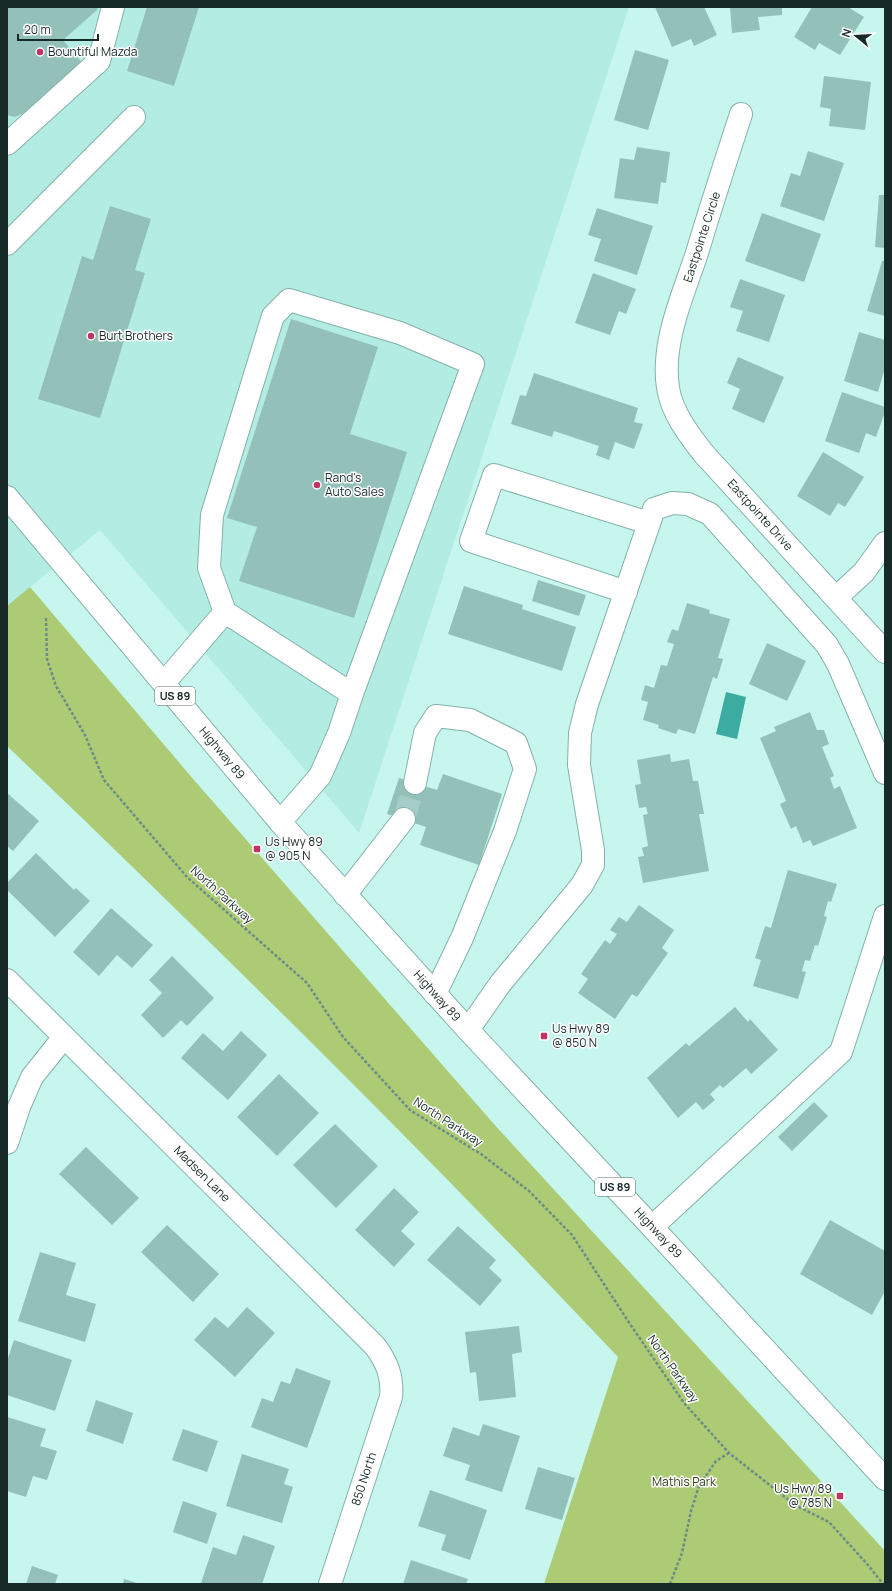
<svg xmlns="http://www.w3.org/2000/svg" width="892" height="1591" viewBox="0 0 892 1591" font-family="Manrope,sans-serif">
  <style>
    .built { fill: #b2ece3 }
    .green { fill: #adcb74 }
    .water { fill: #3daca0 }
    .building { fill: #93c1ba }
    .lines { fill: none; stroke-linecap: round; stroke-linejoin: round }
    .minor-tunnel { stroke: #a3cdc6; stroke-width: 22; stroke-dasharray: 22 11; stroke-linecap: butt }
    .minor-casing { stroke: #84b2ab; stroke-width: 24 }
    .major-casing { stroke: #84b2ab; stroke-width: 24 }
    .path { stroke: #6b8c87; stroke-width: 2.5; stroke-dasharray: 3 2; stroke-linecap: butt }
    .minor { stroke: #fff; stroke-width: 22 }
    .major { stroke: #fff; stroke-width: 22 }
    .poi-dot { fill: #c03364; stroke: #fff; stroke-width: 1.5 }
    .labels { text-anchor: middle; stroke-width: 3; stroke-linejoin: round; paint-order: stroke }
    .shield { fill: #fff; stroke: #5d6a68; stroke-width: 1 }
    .shield-label { font-size: 11px; font-weight: bold; fill: #172a27 }
    .poi-label { font-size: 12px; fill: #172a27; stroke: #fff; text-anchor: start }
    .street-label { font-size: 12px; fill: #172a27; stroke: #fff }
    .park-label { font-size: 12px; fill: #323e17; stroke: #fff }
  </style>
  <rect width="100%" height="100%" fill="#c6f6ee"/>
  <path class="built" d="M7 7H629L359 833 100 530 7 606Z"/>
  <path class="green" d="M30 587 194 780 493 1123 885 1551V1584H544L618 1357C420 1147 215 945 7 746V606Z"/>
  <path class="water" d="M726 692 746 697 737 739 716 734Z"/>
  <path class="building" d="M7 7H98L97 10 63 40 84 65 30 110 15 117 7 115Z
    M147 7H199L174 86 127 71Z
    M655 7H704L717 35 694 46 691 39 672 47Z
    M730 7H782V15L758 17 760 30 732 33Z
    M812 7H848L864 17 840 55 819 43 815 50 794 37Z
    M635 50 669 60 648 130 614 120Z
    M824 76 871 82 865 130 829 126 831 109 820 107Z
    M637 147 670 152 666 183 661 182 658 204 614 198 620 158 634 160Z
    M808 151 844 163 824 221 780 206 791 173 800 176Z
    M879 195H885V248L875 247Z
    M110 206 151 219 135 270 145 273 100 418 38 399 82 256 93 260Z
    M597 208 653 226 637 275 594 261 601 239 588 235Z
    M762 213 821 234 804 282 745 261Z
    M882 261H885V316L867 311Z
    M593 273 636 289 626 314 619 311 610 335 575 323Z
    M740 279 785 295 769 342 736 331 743 311 730 307Z
    M291 319 378 347 350 434 407 452 354 618 239 581 257 527 227 518Z
    M859 332 885 340V372L884 371 878 392 844 381Z
    M738 357 784 377 764 423 732 409 740 389 727 383Z
    M534 373 638 408 634 422 643 424 634 449 615 442 609 460 596 455 599 446 554 431 552 437 511 424 520 395 526 396Z
    M842 392 885 407V412L876 437 866 433 859 453 825 441Z
    M823 452 864 477 845 507 838 503 830 516 797 496Z
    M538 580 586 595 579 616 532 601Z
    M464 586 523 605 522 609 576 627 562 671 448 634Z
    M687 603 710 610 709 613 730 619 718 658 723 659 717 679 713 677 695 734 678 729 676 734 658 728 659 725 643 720 648 702 641 700 645 685 654 688 661 665 667 666 674 644 667 642 672 629 678 631Z
    M767 643 806 661 787 701 749 684Z
    M810 712 817 730H824L829 744 822 747 834 776 830 778 834 789 840 786 857 828 813 846 810 840 803 843 796 826 791 829 780 804 786 801 760 738 776 731 774 727Z
    M670 754 671 762 689 759 693 781H698L704 814H699L709 871 643 883 638 857 644 856 642 848 648 846 643 815 648 814 646 807 639 808 635 785 641 784 637 760Z
    M443 774 502 794 479 865 420 845 426 827 387 814 399 778 437 790Z
    M7 793 39 821 13 851 7 846Z
    M36 853 74 890 76 888 90 901 55 937 7 890V883Z
    M788 870 837 884 831 902 828 901 824 916 827 917 818 946 815 945 810 961 805 960 802 971 806 972 798 999 753 986 761 960 755 958 765 926 771 928Z
    M639 905 674 930 662 948 668 953 637 997 632 994 615 1019 578 993 588 979 581 974 605 940 610 944 617 934 610 930 619 917 627 922Z
    M111 908 153 945 132 968 117 955 99 976 73 952Z
    M172 956 214 998 187 1026 181 1020 163 1038 141 1015 162 993 149 980Z
    M735 1007 748 1022 750 1019 778 1050 751 1074 746 1068 723 1088 720 1085 710 1094 715 1100 703 1110 696 1102 678 1118 647 1078 686 1043 689 1046Z
    M241 1031 267 1055 228 1100 181 1058 203 1033 223 1051Z
    M279 1074 319 1113 277 1156 237 1117Z
    M814 1102 828 1116 792 1151 778 1137Z
    M335 1124 378 1166 336 1208 293 1165Z
    M86 1147 139 1198 112 1225 59 1174Z
    M394 1188 419 1212 401 1231 415 1244 394 1267 355 1230Z
    M830 1220 885 1251V1291L872 1315 800 1274Z
    M167 1225 219 1274 193 1302 141 1252Z
    M458 1226 496 1260 489 1268 502 1280 480 1306 427 1260Z
    M40 1252 76 1263 66 1295 96 1304 85 1342 18 1321Z
    M247 1307 275 1333 235 1377 194 1340 215 1317 228 1328Z
    M519 1326 522 1352 512 1354 516 1397 479 1401 476 1372 470 1373 465 1332Z
    M14 1340 72 1360 55 1411 7 1395V1361Z
    M296 1368 331 1381 307 1448 251 1427 262 1398 273 1402 281 1381 290 1384Z
    M96 1400 133 1413 123 1444 86 1431Z
    M7 1417 46 1429 40 1446 57 1451 47 1480 33 1476 26 1497 7 1491Z
    M483 1424 520 1436 502 1492 465 1480 470 1465 443 1456 453 1427 479 1436Z
    M183 1429 218 1441 207 1472 172 1460Z
    M242 1454 289 1469 284 1484 293 1487 282 1523 226 1506Z
    M538 1467 575 1478 562 1520 525 1509Z
    M430 1490 487 1510 470 1560 441 1550 446 1535 418 1526Z
    M183 1501 217 1513 207 1544 173 1532Z
    M243 1535 275 1546 262 1584H204L201 1583 213 1547 236 1555Z
    M411 1560 468 1579 466 1584H403Z
    M32 1566 58 1575 55 1584H26Z
    M124 1579 140 1584H123Z"/>
  <g class="lines">
    <path class="minor-tunnel" d="M404 819 415 783"/>
    <defs>
      <path id="minor" d="M741 114C726 160 711 206 697 253 683 295 661 343 668 388 672 413 689 435 704 454L885 652
        M7 144 99 61 113 7
        M7 244 134 117
        M626 592 471 541 494 475 649 523
        M836 598 864 572 885 543
        M164 683 225 612
        M415 783 425 733 436 716 470 720 516 743 525 769 505 831 462 938 435 994
        M280 822 320 776 339 733 352 694 225 612 209 568 212 515 273 316 289 300 400 333 473 364 352 694
        M345 895 404 819
        M7 980 375 1346C387 1362 393 1377 391 1397L330 1584
        M468 1030 500 984 582 885 593 865V850L579 765 580 733 587 704 654 509 672 503 688 504 710 514 827 645 838 664 885 773
        M7 1143 19 1107 32 1077 64 1037
        M652 1227 841 1052 885 916"/>
      <path id="major" d="M7 497 280 822 468 1030 652 1227 885 1479"/>
    </defs>
    <use href="#minor" class="minor-casing"/>
    <use href="#major" class="major-casing"/>
    <path class="path" d="M46 618 47 659 56 686 85 735 104 780 187 877 307 983 343 1037 410 1110 481 1154 529 1191 572 1235 630 1324 684 1403 729 1453 795 1505 829 1522 868 1565 883 1584
      M670 1584 682 1553 691 1511 699 1486 716 1461 729 1453"/>
    <use href="#minor" class="minor"/>
    <use href="#major" class="major"/>
  </g>
  <g class="poi-dot">
    <circle cx="40" cy="52" r="4"/>
    <circle cx="91" cy="336" r="4"/>
    <circle cx="317" cy="485" r="4"/>
    <rect x="253" y="845" width="8" height="8" rx="2"/>
    <rect x="540" y="1032" width="8" height="8" rx="2"/>
    <rect x="836" y="1492" width="8" height="8" rx="2"/>
  </g>
  <g class="labels">
    <g class="shield">
      <rect x="155" y="687" width="40" height="18" rx="3"/>
      <rect x="595" y="1178" width="40" height="18" rx="3"/>
    </g>
    <g class="shield-label">
      <text x="175" y="700">US 89</text>
      <text x="615" y="1191">US 89</text>
    </g>
    <g class="poi-label">
      <text x="48" y="56">Bountiful Mazda</text>
      <text x="99" y="340">Burt Brothers</text>
      <text x="325" y="482">Rand's<tspan x="325" dy="14">Auto Sales</tspan></text>
      <text x="265" y="846">Us Hwy 89<tspan x="265" dy="14">@ 905 N</tspan></text>
      <text x="552" y="1033">Us Hwy 89<tspan x="552" dy="14">@ 850 N</tspan></text>
      <text x="832" y="1493" text-anchor="end">Us Hwy 89<tspan x="832" dy="14">@ 785 N</tspan></text>
    </g>
    <g class="street-label">
      <text transform="translate(702 237) rotate(-72)" y="4">Eastpointe Circle</text>
      <text transform="translate(760 515) rotate(48)" y="4">Eastpointe Drive</text>
      <text transform="translate(222 753) rotate(50)" y="4">Highway 89</text>
      <text transform="translate(222 895) rotate(42)" y="4">North Parkway</text>
      <text transform="translate(437 996) rotate(48)" y="4">Highway 89</text>
      <text transform="translate(448 1122) rotate(33)" y="4">North Parkway</text>
      <text transform="translate(202 1174) rotate(45)" y="4">Madsen Lane</text>
      <text transform="translate(658 1233) rotate(47)" y="4">Highway 89</text>
      <text transform="translate(673 1369) rotate(55)" y="4">North Parkway</text>
      <text transform="translate(364 1479) rotate(-72)" y="4">850 North</text>
    </g>
    <g class="park-label">
      <text x="684" y="1486">Mathis Park</text>
    </g>
  </g>
  <rect width="892" height="1591" fill="none" stroke="#172a27" stroke-width="16"/>
  <g transform="translate(856 36) rotate(288)" stroke="#ffffff" stroke-width="3" paint-order="stroke">
  <path d="M0-3L7 15L0 10L-7 15Z" fill="#172a27"/>
  <text y="-6" font-size="11" font-weight="bold" text-anchor="middle" fill="#172a27">N</text>
  </g>
  <path d="M18 34v6h80v-6" fill="none" stroke="#172a27" stroke-width="2"/>
  <text x="24" y="34" font-size="12" fill="#172a27" stroke="#ffffff" stroke-width="3" paint-order="stroke">20 m</text>
</svg>
